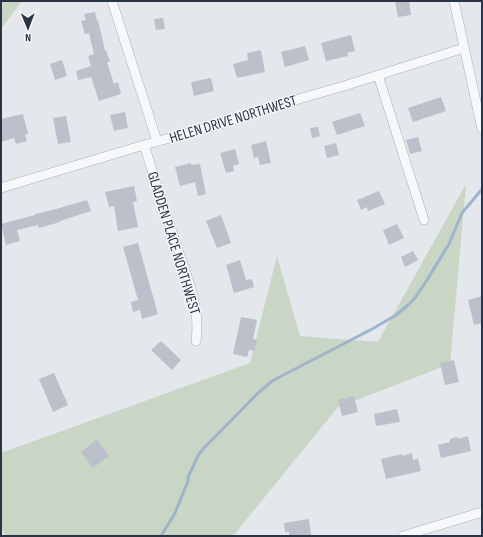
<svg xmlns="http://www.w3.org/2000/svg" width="483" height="537" viewBox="0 0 483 537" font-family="'Sofia Sans Condensed',sans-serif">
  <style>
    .green { fill: #c9d6c5 }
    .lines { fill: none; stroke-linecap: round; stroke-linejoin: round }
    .stream { stroke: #9fb4cc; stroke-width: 3 }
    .building { fill: #bbc0ca }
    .street-casing { stroke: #a9aeb7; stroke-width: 10 }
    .street { stroke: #f7f8fa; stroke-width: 9 }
    .labels { text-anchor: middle; stroke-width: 3; stroke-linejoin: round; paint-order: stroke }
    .street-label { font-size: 15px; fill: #2b3445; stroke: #f4f6f9 }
  </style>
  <rect width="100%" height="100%" fill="#e4e7ec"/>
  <path class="green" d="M1 1H22L1 29Z
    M466 184 450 364 338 407 233 536H5L1 526V453L250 363 277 256 300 336 378 342Z"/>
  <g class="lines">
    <path class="stream" d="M161 536 175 513 188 481V477L199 454 205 447 256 395 272 381 374 328 396 315 407 306 415 298 427 280 449 244 462 213 482 189"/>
  </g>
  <path class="building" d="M395 1H409L411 15 398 17Z
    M95 12 97 21 98 20 105 51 106 50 110 62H107L114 84 118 82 121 94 99 101 91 77 78 80 76 71 91 66 88 56 94 54 89 33 85 34 81 21 86 20 84 14Z
    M163 18 165 29 156 30 154 19Z
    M351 35 355 51 347 53 348 56 326 61 321 43Z
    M305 46 309 60 285 67 281 52Z
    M261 50 265 72 237 78 233 64 248 60 247 53Z
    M62 60 67 76 55 80 50 64Z
    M211 78 214 91 194 96 191 82Z
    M441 97 446 111 413 122 408 108Z
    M125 112 128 128 114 131 110 115Z
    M360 113 365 126 337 135 332 122Z
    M23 114 28 134 25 135 27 141 16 144 14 138 1 142V119Z
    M66 116 71 142 58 144 53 118Z
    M318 127 320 136 312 138 310 128Z
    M418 137 422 151 410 154 406 140Z
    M266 141 271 163 260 165 258 157 254 158 251 145Z
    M336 143 339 155 327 158 324 146Z
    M235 149 239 164 233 166 234 171 226 173 220 153Z
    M191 163V165L200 164 206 194 198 196 195 182 180 186 175 167Z
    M134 186 137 201 133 202 138 227 118 231 114 206 109 207 105 192Z
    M379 191 385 204 368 211 367 207 361 210 357 200Z
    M87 200 91 211 60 221V222L39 228 38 225 17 230 20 241 6 245 1 224 35 215V214L56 209Z
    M221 215 231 243 217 248 206 221Z
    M397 224 404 238 389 245 383 230Z
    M138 243 158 314 142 319 140 310 133 312 131 302 138 300 123 247Z
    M413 251 418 260 405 267 401 257Z
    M240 260 246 280 252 279 254 287 234 293 226 265Z
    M482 296V323L474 325 468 300Z
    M241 317 257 320 253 339 257 340 254 351 249 350 247 357 233 354Z
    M161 341 181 360 172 370 151 350Z
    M454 360 459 382 445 385 440 363Z
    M54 373 68 405 53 412 39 379Z
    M354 396 358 412 342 416 338 400Z
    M397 409 400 422 376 426 374 414Z
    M468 436 471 451 441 458 438 445 450 442V439L457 437 458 439Z
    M97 439 109 456 93 468 81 452Z
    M412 453 413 460 418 459 421 471 386 479 381 459 402 454V456Z
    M309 519 311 535 289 536V532H285L284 523Z"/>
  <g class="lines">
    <defs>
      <path id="street" d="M112 1 157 141
        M454 1C463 44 473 86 482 129
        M378 75 424 220
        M144 145C154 176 164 207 174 238 185 271 201 306 196 341
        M1 188 144 145 214 126 302 98 344 86 464 48
        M403 536 482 512"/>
    </defs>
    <use href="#street" class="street-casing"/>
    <use href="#street" class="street"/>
  </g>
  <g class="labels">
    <g class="street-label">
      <text transform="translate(233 119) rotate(-17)" y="5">HELEN DRIVE NORTHWEST</text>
      <text transform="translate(174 243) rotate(73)" y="5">GLADDEN PLACE NORTHWEST</text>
    </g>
  </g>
  <rect width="483" height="537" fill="none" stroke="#2b3445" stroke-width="4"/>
  <g transform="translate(28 28) rotate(179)" stroke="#f4f6f9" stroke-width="3" paint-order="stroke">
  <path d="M0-3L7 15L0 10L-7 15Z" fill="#2b3445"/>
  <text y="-6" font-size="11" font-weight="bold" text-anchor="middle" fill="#2b3445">N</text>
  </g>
</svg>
